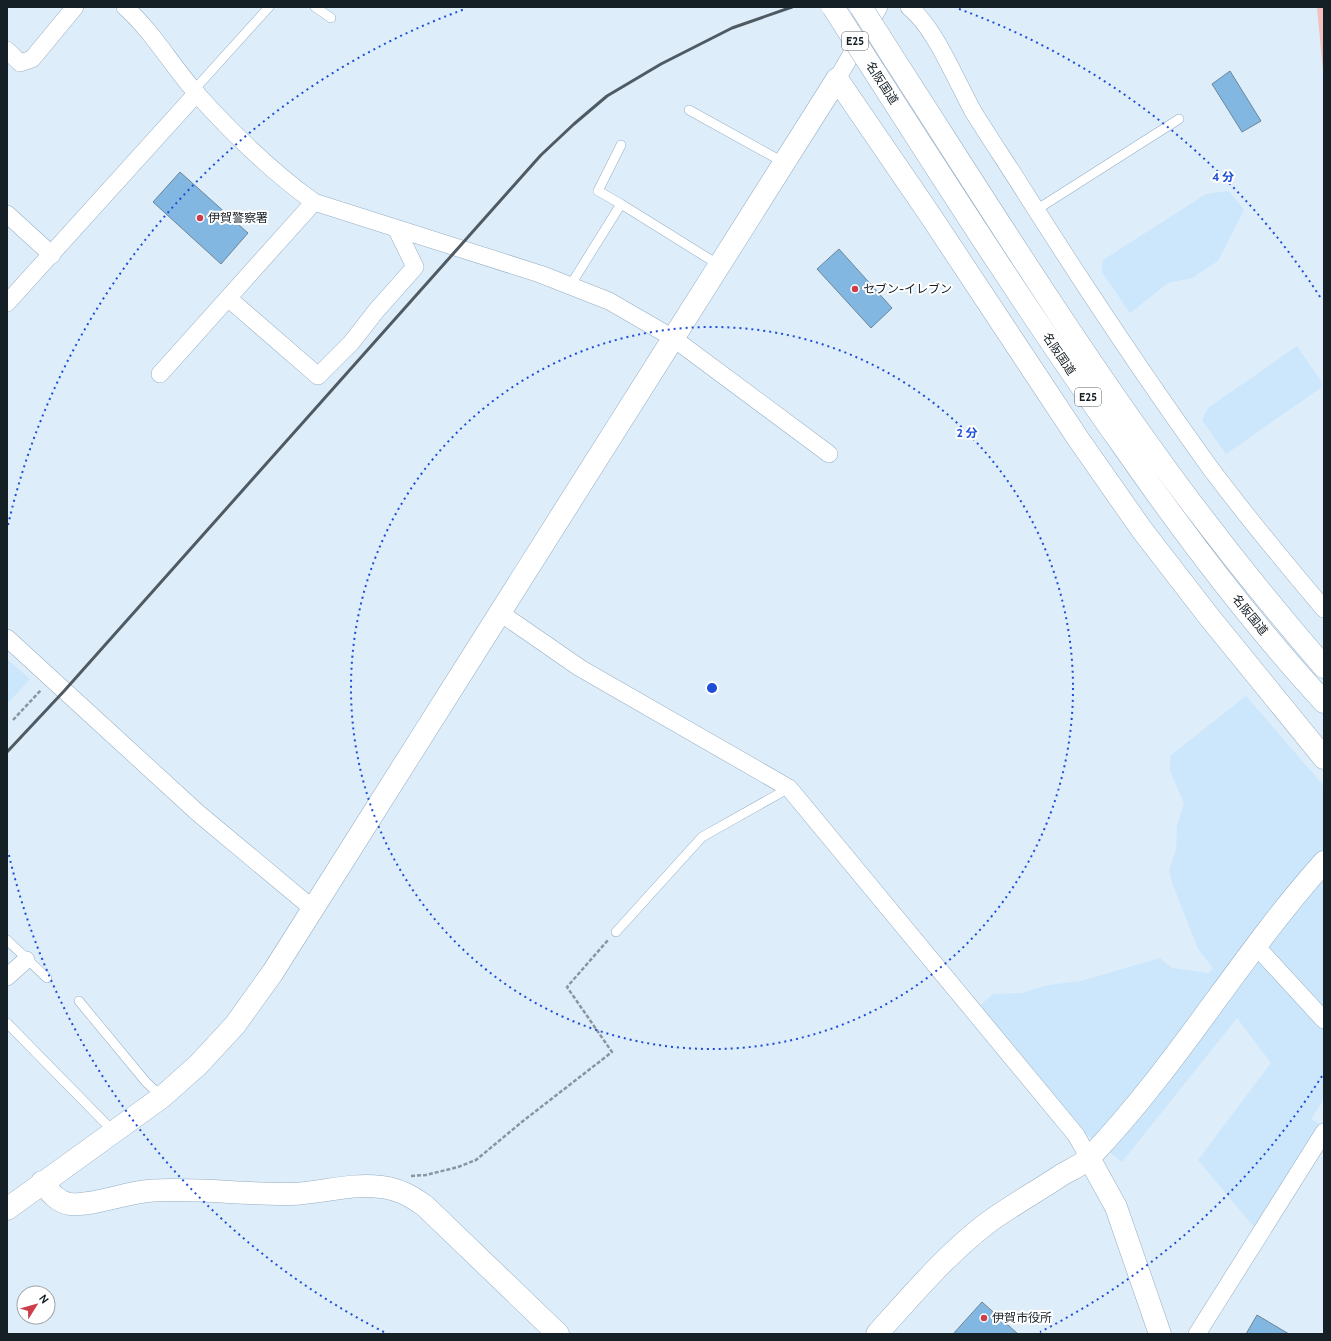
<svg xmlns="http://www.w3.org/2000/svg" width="1331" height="1341" viewBox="0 0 1331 1341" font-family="Cabin,'Noto Sans JP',sans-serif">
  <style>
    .built { fill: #cce7fc }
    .green { fill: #f5bfbd }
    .building { fill: #81b7e0; stroke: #6d8599 }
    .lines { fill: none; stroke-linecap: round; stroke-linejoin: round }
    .lane-casing { stroke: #95aec3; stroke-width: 10 }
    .street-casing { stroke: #95aec3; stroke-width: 18 }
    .secondary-casing { stroke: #95aec3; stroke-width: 23 }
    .highway-casing { stroke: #95aec3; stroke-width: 23 }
    .path { stroke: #8896a0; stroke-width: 2.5; stroke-dasharray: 4 2; stroke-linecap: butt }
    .lane { stroke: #fff; stroke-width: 9 }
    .street { stroke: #fff; stroke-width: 17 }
    .secondary { stroke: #fff; stroke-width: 22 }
    .highway { stroke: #fff; stroke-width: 22 }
    .rail { stroke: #4f5a63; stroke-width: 3 }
    .highway-bridge-casing { stroke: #95aec3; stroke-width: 23; stroke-linecap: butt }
    .highway-bridge { stroke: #fff; stroke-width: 22 }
    .ring { fill: none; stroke: #1d4ed8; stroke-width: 2; stroke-dasharray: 2 4 }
    .poi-dot { fill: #ce3e4a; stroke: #fff; stroke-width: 1.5 }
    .labels { text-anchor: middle; stroke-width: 4; stroke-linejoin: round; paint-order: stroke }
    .shield { fill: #fff; stroke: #5b6267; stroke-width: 1 }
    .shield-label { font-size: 11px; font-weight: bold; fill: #151f26 }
    .street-label { font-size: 12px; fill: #151f26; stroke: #fff }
    .poi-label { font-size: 12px; fill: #151f26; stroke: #fff; text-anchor: start }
    .centre { fill: #1d4ed8; stroke: #fff; stroke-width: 2 }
    .ring-label { font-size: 12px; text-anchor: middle; font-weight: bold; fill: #1d4ed8; stroke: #fff; stroke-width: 4; stroke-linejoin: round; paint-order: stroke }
  </style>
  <rect width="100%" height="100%" fill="#ddedfa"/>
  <path class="built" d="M1229 191 1244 210 1218 261 1192 278 1168 283 1130 313 1102 272 1103 260 1206 194Z
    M1297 346 1321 381 1322 387 1226 454 1202 420 1208 408Z
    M7 659 30 679 7 704Z
    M1246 696 1324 786V1099L1311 1119 1320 1124 1254 1227 1198 1160 1271 1063 1237 1018 1122 1162 1079 1128 978 1007 993 994 1022 993 1048 985 1081 981 1160 958 1172 968 1209 973 1213 968 1198 949 1171 880 1169 869 1176 850 1177 826 1184 803 1170 771V756Z"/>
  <path class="green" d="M1317 7H1324V82Z"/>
  <path class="building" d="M1230 71 1261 121 1242 132 1212 84Z
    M180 172 248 233 221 264 153 202Z
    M839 249 892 308 871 328 817 269Z
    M982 1302 1018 1334H953Z
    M1257 1315 1289 1334H1246Z"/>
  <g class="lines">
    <defs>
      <path id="lane" d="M315 7 331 18
        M194 90 269 7
        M689 110 783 162
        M621 204 719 265
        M1036 210 1179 119
        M570 286 621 204 598 191 621 145
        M616 932 702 837 789 788
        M7 940 47 978
        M79 1001 146 1082 162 1097
        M7 1023 114 1132"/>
      <path id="street" d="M125 7C153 32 172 66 197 94 232 133 271 171 314 202L540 274 609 301 673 338 829 454
        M909 7C935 27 957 83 974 113 991 140 1009 167 1026 194 1085 287 1146 379 1211 469 1247 517 1285 563 1324 609
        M7 50 20 63 32 59 75 7
        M837 79 879 7
        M7 214 52 255
        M228 298 318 376 351 343 376 311 415 267 397 230
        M7 303 197 93
        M160 374 314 202
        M499 612 580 668 789 788 1076 1135 1089 1158
        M7 638 198 813 312 908
        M1255 945 1324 1020
        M7 977 26 960
        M1197 1334 1324 1132"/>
      <path id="secondary" d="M1089 1158 1116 1207 1160 1334
        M42 1182C50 1192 57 1202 70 1204 93 1206 124 1193 148 1191 195 1187 243 1195 291 1194 321 1193 351 1183 381 1187 399 1189 411 1196 425 1206L558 1334
        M7 1209 162 1097 198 1065 235 1025 273 972 837 79 930 215 1079 440 1142 530 1210 618 1324 758
        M877 1334C911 1296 945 1256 986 1224 1010 1206 1038 1191 1063 1174 1072 1169 1084 1164 1091 1156 1178 1065 1240 956 1324 862"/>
      <path id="highway" d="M894 59C985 200 1073 342 1172 477 1220 542 1271 606 1324 667
        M876 74C956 199 1037 325 1123 446 1185 535 1251 623 1324 702"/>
    </defs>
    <use href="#lane" class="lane-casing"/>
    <use href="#street" class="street-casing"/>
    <use href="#secondary" class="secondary-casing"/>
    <use href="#highway" class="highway-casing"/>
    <path class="path" d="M13 720 41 690
      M411 1176 426 1175 458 1167 476 1160 523 1121 612 1052 567 987 608 940"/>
    <use href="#lane" class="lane"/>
    <use href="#street" class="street"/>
    <use href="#secondary" class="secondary"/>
    <use href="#highway" class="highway"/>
    <path class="rail" d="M7 752 65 690 541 155 574 124 607 96 661 64 732 28 792 7"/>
    <defs>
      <path id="highway-bridge" d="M833 7 876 74
        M861 7 894 59"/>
    </defs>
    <use href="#highway-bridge" class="highway-bridge-casing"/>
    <use href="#highway-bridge" class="highway-bridge"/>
  </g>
  <g class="ring">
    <circle cx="712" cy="688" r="361"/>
    <path d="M1322 1076A723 723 0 0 1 1040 1332M384 1332A723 723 0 0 1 8 851M8 525A723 723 0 0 1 465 9M959 9A723 723 0 0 1 1322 300"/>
  </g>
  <g class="poi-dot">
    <circle cx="200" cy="218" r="4"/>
    <circle cx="855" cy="289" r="4"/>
    <circle cx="984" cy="1318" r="4"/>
  </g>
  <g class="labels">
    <g class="shield">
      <rect x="842" y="32" width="26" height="18" rx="3"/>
      <rect x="1075" y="388" width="26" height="18" rx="3"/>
    </g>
    <g class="shield-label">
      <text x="855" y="45">E25</text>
      <text x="1088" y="401">E25</text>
    </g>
    <g class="street-label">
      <text transform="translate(882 83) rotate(57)" y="4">名阪国道</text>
      <text transform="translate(1059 354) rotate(56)" y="4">名阪国道</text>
      <text transform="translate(1250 615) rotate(51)" y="4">名阪国道</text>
    </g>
    <g class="poi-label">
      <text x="208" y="222">伊賀警察署</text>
      <text x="863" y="293">セブン-イレブン</text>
      <text x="992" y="1322">伊賀市役所</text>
    </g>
  </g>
  <circle cx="712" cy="688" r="6" class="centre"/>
  <g class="ring-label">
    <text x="1223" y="181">4 分</text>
    <text x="967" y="437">2 分</text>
  </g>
  <rect width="1331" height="1341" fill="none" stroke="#151f26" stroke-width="16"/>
  <g transform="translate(36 1305) rotate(53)"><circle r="19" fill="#ffffff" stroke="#a1a5a8"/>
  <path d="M0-3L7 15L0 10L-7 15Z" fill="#ce3e4a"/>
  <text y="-6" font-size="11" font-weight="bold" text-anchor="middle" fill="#151f26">N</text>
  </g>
</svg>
